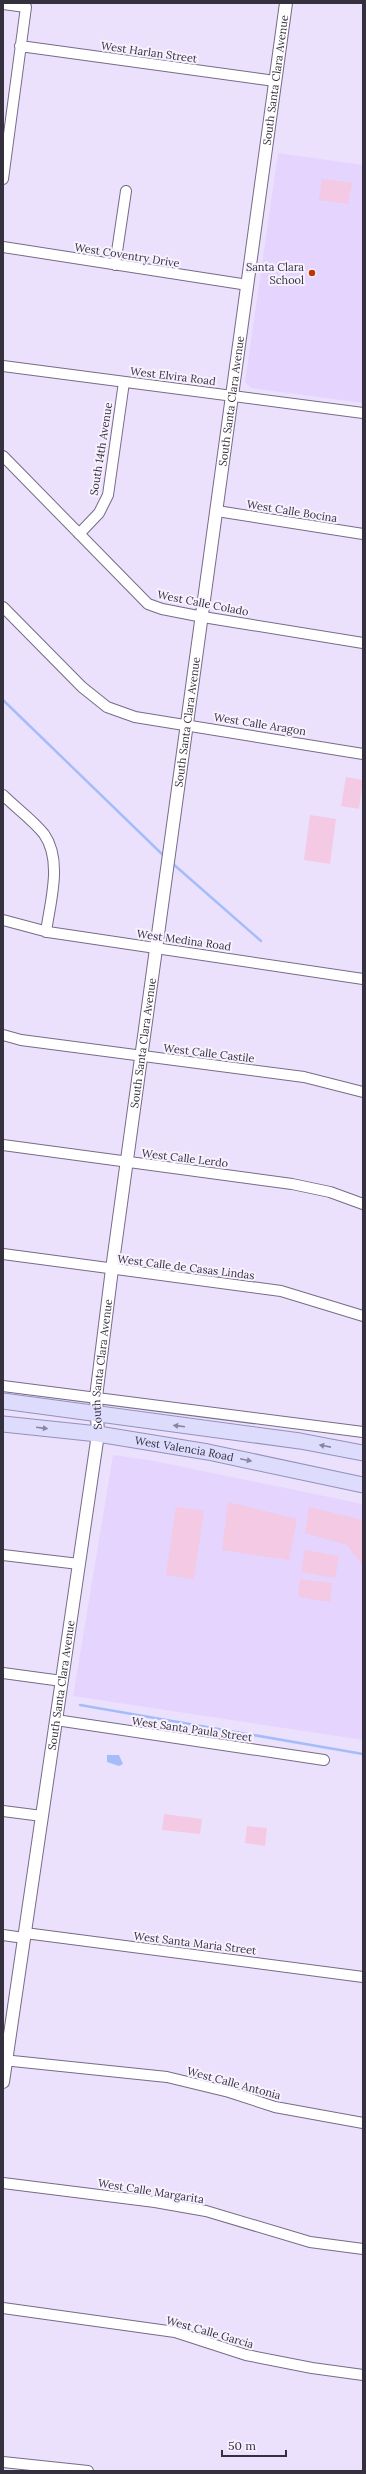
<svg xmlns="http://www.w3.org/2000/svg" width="366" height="2474" viewBox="0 0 366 2474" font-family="Lora,serif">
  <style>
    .built { fill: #e5d4fd }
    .green { fill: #f3c9e3 }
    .water { fill: #a4bdfa }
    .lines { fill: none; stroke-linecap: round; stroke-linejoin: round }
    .stream { stroke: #a4bdfa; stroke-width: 2.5 }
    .minor-casing { stroke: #776b88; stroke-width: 12 }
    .tertiary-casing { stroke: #776b88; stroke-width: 14 }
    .primary-casing { stroke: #9491b9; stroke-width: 17 }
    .minor { stroke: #fff; stroke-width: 10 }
    .tertiary { stroke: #fff; stroke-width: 12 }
    .primary { stroke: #dddcfd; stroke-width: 15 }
    .oneway { fill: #89869d }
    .poi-dot { fill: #be3505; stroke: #f7f1ff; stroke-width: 1.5 }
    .labels { text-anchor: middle; stroke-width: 4; stroke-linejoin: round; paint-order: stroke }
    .street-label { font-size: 11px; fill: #35303d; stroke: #f7f1ff }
    .poi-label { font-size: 11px; fill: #35303d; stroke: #f7f1ff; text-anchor: end }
  </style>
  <rect width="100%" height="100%" fill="#ece1fc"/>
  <path class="built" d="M278 153 363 165V403L251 388 245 382Z
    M113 1455 149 1460 363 1504V1740L73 1696Z"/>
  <path class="green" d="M322 179 352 183 348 204 319 200Z
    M346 777 363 780 359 809 341 806Z
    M310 815 336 819 330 864 304 860Z
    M228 1502 297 1519 289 1560 222 1550Z
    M176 1507 204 1511 194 1579 166 1575Z
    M309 1507 363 1520V1566L347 1545 305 1533Z
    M305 1550 339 1556 335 1578 301 1572Z
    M300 1579 332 1583 330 1602 298 1597Z
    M164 1814 202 1819 200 1834 162 1830Z
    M247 1826 267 1828 265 1846 245 1843Z"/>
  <path class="water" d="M107 1755H119L123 1764 119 1766 107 1762Z"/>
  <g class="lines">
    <path class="stream" d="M3 700 165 857
      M172 863 261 941
      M80 1705 363 1754"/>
    <defs>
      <path id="minor" d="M3 4 26 7 3 179
        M20 46 275 81
        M3 247 248 285
        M115 265 126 191
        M3 366 363 413
        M3 456 148 604 162 609 203 617 363 643
        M217 511 363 534
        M79 534 99 513 108 495 124 382
        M3 607 82 687 107 707 135 717 363 754
        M3 795C16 808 33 820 44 834 63 861 50 902 46 932
        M3 920 48 932 363 979
        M3 1035 21 1040 304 1077 363 1092
        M3 1145 292 1184 330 1192 363 1204
        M3 1254 281 1291 363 1316
        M3 1386 363 1432
        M3 1555 79 1564
        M3 1673 62 1681
        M56 1720 324 1760
        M3 1811 42 1816
        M25 1933 363 1977
        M3 1935 24 1938
        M3 2060 167 2077 229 2092 275 2107 363 2123
        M3 2183 155 2202 206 2211 310 2242 363 2249
        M3 2308 175 2332 246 2355 312 2368 363 2375
        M3 2462 88 2471"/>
      <g id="tertiary">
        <path id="s1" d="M3 2082 98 1434 96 1397 112 1269 286 3"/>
      </g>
      <g id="primary">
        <path d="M3 1401 300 1441 363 1453"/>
        <path id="s2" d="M3 1424 98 1434 208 1452 363 1485"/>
      </g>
    </defs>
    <use href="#minor" class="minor-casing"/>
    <use href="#tertiary" class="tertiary-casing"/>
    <use href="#primary" class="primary-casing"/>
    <use href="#minor" class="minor"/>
    <use href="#tertiary" class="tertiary"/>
    <use href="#primary" class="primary"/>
  </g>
  <defs><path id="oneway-solid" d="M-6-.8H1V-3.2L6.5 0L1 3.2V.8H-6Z"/></defs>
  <g class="oneway">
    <use href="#oneway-solid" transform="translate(179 1426) rotate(-173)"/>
    <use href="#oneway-solid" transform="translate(42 1428) rotate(7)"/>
    <use href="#oneway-solid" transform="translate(325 1446) rotate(-169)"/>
    <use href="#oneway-solid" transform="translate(246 1460) rotate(12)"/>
  </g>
  <circle class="poi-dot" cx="312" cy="273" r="4"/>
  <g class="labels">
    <g class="street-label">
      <text transform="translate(149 52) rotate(8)" y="4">West Harlan Street</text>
      <text dy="4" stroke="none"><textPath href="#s1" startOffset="2021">South Santa Clara Avenue</textPath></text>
      <text transform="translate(127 255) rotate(9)" y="4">West Coventry Drive</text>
      <text transform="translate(173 376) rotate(7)" y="4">West Elvira Road</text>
      <text dy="4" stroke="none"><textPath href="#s1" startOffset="1697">South Santa Clara Avenue</textPath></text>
      <text transform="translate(101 449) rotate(-81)" y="4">South 14th Avenue</text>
      <text transform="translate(292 511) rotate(9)" y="4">West Calle Bocina</text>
      <text transform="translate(203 603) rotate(11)" y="4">West Calle Colado</text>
      <text dy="4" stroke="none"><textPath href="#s1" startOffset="1373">South Santa Clara Avenue</textPath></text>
      <text transform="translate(260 724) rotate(9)" y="4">West Calle Aragon</text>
      <text transform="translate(184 940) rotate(8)" y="4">West Medina Road</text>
      <text dy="4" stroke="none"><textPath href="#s1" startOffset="1049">South Santa Clara Avenue</textPath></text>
      <text transform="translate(209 1053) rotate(7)" y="4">West Calle Castile</text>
      <text transform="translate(185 1158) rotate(7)" y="4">West Calle Lerdo</text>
      <text transform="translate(186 1267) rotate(7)" y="4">West Calle de Casas Lindas</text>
      <text dy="4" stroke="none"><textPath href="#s1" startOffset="725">South Santa Clara Avenue</textPath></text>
      <text dy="4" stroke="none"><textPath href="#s2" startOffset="183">West Valencia Road</textPath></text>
      <text dy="4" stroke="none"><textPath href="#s1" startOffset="401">South Santa Clara Avenue</textPath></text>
      <text transform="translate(192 1729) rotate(8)" y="4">West Santa Paula Street</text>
      <text transform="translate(195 1943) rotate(7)" y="4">West Santa Maria Street</text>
      <text transform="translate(234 2083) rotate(15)" y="4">West Calle Antonia</text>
      <text transform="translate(151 2191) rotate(9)" y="4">West Calle Margarita</text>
      <text transform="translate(210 2332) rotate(16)" y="4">West Calle Garcia</text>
    </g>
    <g class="poi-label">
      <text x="304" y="271">Santa Clara<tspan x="304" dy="13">School</tspan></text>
    </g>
  </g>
  <rect width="366" height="2474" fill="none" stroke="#35303d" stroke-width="8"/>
  <path d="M222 2450v6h64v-6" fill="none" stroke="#35303d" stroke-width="2"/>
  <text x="228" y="2450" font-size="12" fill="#35303d" stroke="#f7f1ff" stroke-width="3" paint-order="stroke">50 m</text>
</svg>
